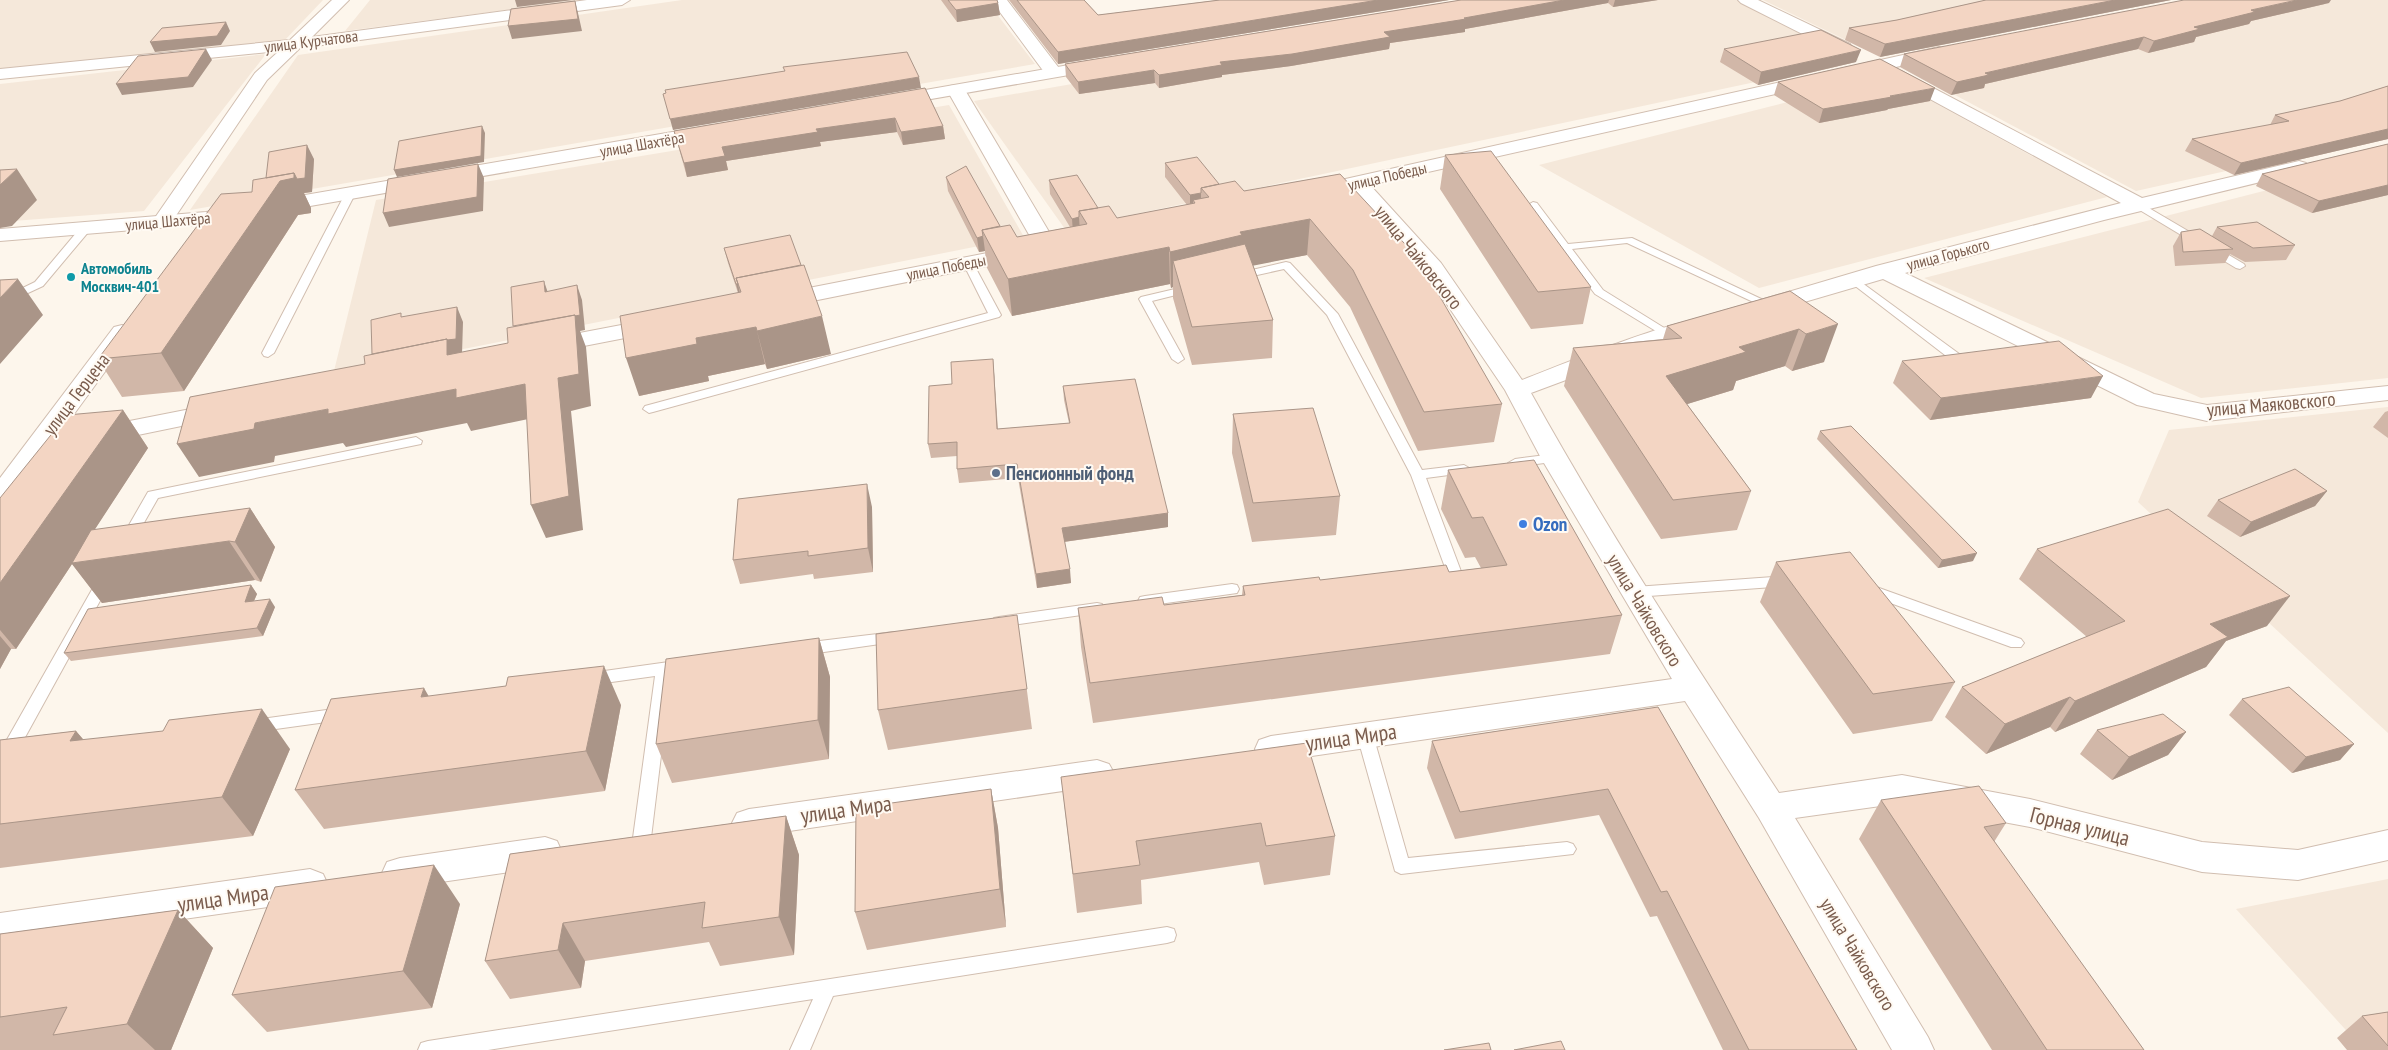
<svg xmlns="http://www.w3.org/2000/svg" width="2388" height="1050" viewBox="0 0 2388 1050" font-family="'PT Sans Narrow',sans-serif">
  <style>
    .residential { fill: #f5e8da }
    .lines { fill: none; stroke-linecap: round; stroke-linejoin: round }
    .service-casing { stroke: #d1beb0; stroke-width: 2 }
    .minor-casing { stroke: #d1beb0; stroke-width: 2 }
    .tertiary-casing { stroke: #d1beb0; stroke-width: 2 }
    .service { fill: #fff; fill-rule: evenodd }
    .minor { fill: #fff; fill-rule: evenodd }
    .tertiary { fill: #fff; fill-rule: evenodd }
    .wall { fill: #d1b7a8 }
    .shaded-wall { fill: #aa9588 }
    .building { fill: #f3d5c3; stroke: #aa9588 }
    .culture-dot { fill: #0f9aa8; stroke: #fffaf3; stroke-width: 2 }
    .service-dot { fill: #5c6f8a; stroke: #fffaf3; stroke-width: 2 }
    .shop-dot { fill: #3f7fe0; stroke: #fffaf3; stroke-width: 2 }
    .labels { text-anchor: middle; stroke-width: 4; stroke-linejoin: round; paint-order: stroke }
    .far-street-label { font-size: 16px; fill: #7a5c4d; stroke: #fffaf3 }
    .far-culture-label { font-size: 16px; font-weight: bold; fill: #0d838f; stroke: #fffaf3; text-anchor: start }
    .street-label { font-size: 19px; fill: #7a5c4d; stroke: #fffaf3 }
    .service-label { font-size: 19px; font-weight: bold; fill: #4e5e75; stroke: #fffaf3; text-anchor: start }
    .shop-label { font-size: 19px; font-weight: bold; fill: #366cbe; stroke: #fffaf3; text-anchor: start }
    .near-street-label { font-size: 22px; fill: #7a5c4d; stroke: #fffaf3 }
  </style>
  <rect width="100%" height="100%" fill="#fdf6ec"/>
  <path class="residential" d="M0 0H323L284 41 0 69Z
    M370 0H583L345 31Z
    M682 0H986L1035 64 190 210 298 55Z
    M1555 0H1738L1859 60 1065 229 974 101Z
    M1763 0H2152L1877 55Z
    M2264 0H2388V135L2136 191 1923 78Z
    M266 54 144 211 0 222V84Z
    M1887 77 2107 197 1759 288 1539 165Z
    M949 105 1024 237 333 375 376 200Z
    M2388 159V378L2201 398 1924 278Z
    M2388 407V733L2138 502 2169 430Z
    M2388 879V1050H2364L2236 909Z"/>
  <g class="lines">
    <defs>
      <path id="service" d="M350 191 355 194 274 353 268 357 264 356 262 353 345 194Z
        M2137 201 2244 264 2245 266 2240 269 2236 268 2133 206 2132 204Z
        M1533 202 1537 203 1568 244 1632 238 1774 305 1768 308 1764 307 1627 243 1572 249 1603 290 1674 334 1668 337 1664 336 1595 294 1528 205Z
        M86 225 90 226V230L43 286 0 306V299L35 282 82 226Z
        M968 260 973 263 1001 315 999 317 653 412 649 413 643 409 645 406 988 313 963 263Z
        M1286 262 1290 263 1338 314 1422 470 1464 465 1471 469 1464 473 1426 478 1462 574 1460 578 1440 581 1435 580 1433 576 1435 572 1446 570 1411 475 1327 315 1284 269 1239 279 1234 276 1235 274Z
        M1854 277 1962 356 1964 359 1962 362H1954L1850 282 1849 280Z
        M1192 285 1196 286V290L1152 301 1184 359 1178 363 1172 359 1139 299 1141 297Z
        M416 437 422 441 421 444 158 498 133 542 128 544 121 539 148 492Z
        M1554 454 1559 455 1560 458 1559 461 1515 467 1508 463 1515 459Z
        M105 574 110 575 112 579 6 772 0 774V752L98 579 100 575Z
        M1786 576 1791 577 1793 581 1791 585 1786 586 1635 597 1630 596 1628 592 1630 588 1635 587Z
        M1232 584 1237 585 1239 589 1237 593 1145 606 1140 605 1138 601 1140 597 1145 596Z
        M1868 584 2021 639 2024 643 2021 647H2011L1863 593 1861 589 1863 585Z
        M1097 603 1102 604 1104 608 1102 612 999 627 994 626 992 622 994 618 999 617Z
        M894 632 899 633 902 637 899 641 894 642 803 655 798 653 795 649 798 645 803 643Z
        M683 660 688 662 691 666 688 670 671 673 651 838 648 843 642 845 636 843 633 838 655 676 590 685 585 683 582 679 585 675 590 673Z
        M341 708 347 710 349 714 347 718 341 720 254 732 248 730 246 726 248 722 254 720Z
        M1365 729 1371 731 1373 735 1408 858 1567 842 1573 844 1576 849 1573 854 1401 874 1395 871 1357 735 1359 731Z
        M1167 927 1174 929 1176 935 1174 941 1167 943 833 996 810 1050H790L813 999 488 1050H418L421 1043 428 1041Z"/>
      <path id="minor" d="M332 0H349L312 37 587 0H630L622 5 300 48 267 80 169 226 162 228 155 226 152 222 255 73 279 51 0 79V69L290 40Z
        M991 0H1007L1062 72 1059 76H1047Z
        M1738 0H1758L1850 44 1852 48 1850 52H1838L1741 3Z
        M1939 47 1945 48 1947 52 1945 56 1370 185 1441 263 1522 380C1554 368 1683 314 1708 320L1711 325 1708 330 1676 339 1531 393C1607 530 1693 662 1779 793L1902 775 2030 799 2202 842 2298 850 2388 830V860L2298 880 2202 872 2030 827 1902 803 1795 818 1928 1037 1934 1050H1892L1759 818 1685 701 1271 762 1259 758 1255 749 1259 740 1271 736 1672 679 1541 458 1505 390 1425 272 1352 189 1312 198 1305 196 1302 192 1305 188Z
        M1901 71 2142 198 2299 161 2306 163 2309 167 2306 171 2104 220 1905 273 2154 394 2207 405 2388 386V400L2207 421 2146 407 2137 405 1883 279 1770 312 1762 314 1754 312 1751 307 1754 302 1876 266 2121 203 1895 80 1892 76 1895 72Z
        M956 85 962 86 965 90 1058 247 1054 251 1047 253 1040 251 1036 247 947 90 950 86Z
        M1023 246 1031 247 1034 252 1031 257 778 308 770 306 767 301 770 296 778 294Z
        M658 318 666 320 669 325 666 330 548 353 540 351 536 346 540 341 548 339Z
        M221 403 230 406 233 411 230 416 99 443 90 441 86 435 90 429 99 427Z
        M1097 760 1109 764 1114 773 1109 782 1097 786 749 837 737 833 732 823 737 813 749 809Z
        M545 837 557 841 562 852 557 863 545 867 400 888 387 884 382 873 387 862 400 858Z
        M310 869 323 874 328 885 323 896 310 901 0 945V913Z"/>
      <path id="tertiary" d="M1103 59 1109 60 1111 64 1109 68 891 106 885 105 882 101 885 97 891 96Z
        M713 125 720 127 722 131 720 135 206 224 0 241V229L206 212Z
        M122 325 130 327 134 332 9 503 0 506V478L114 327Z"/>
    </defs>
    <use href="#service" class="service-casing"/>
    <use href="#minor" class="minor-casing"/>
    <use href="#tertiary" class="tertiary-casing"/>
    <use href="#service" class="service"/>
    <use href="#minor" class="minor"/>
    <use href="#tertiary" class="tertiary"/>
  </g>
  <path class="wall" d="M941 0H997L998 3 1000 15 957 22Z
    M1009 0H1084L1098 15 1218 0H1449L1058 64Z
    M1461 0H1658L1613 7 1608 3 1465 29V32L1390 43 1389 49 1291 66 1222 75V77L1159 88 1155 83 1079 94 1066 77 1065 64Z
    M1986 0H2171L1880 57 1845 40 1849 28 1897 20Z
    M2329 3 2251 21 2249 24 2196 37 2194 42 2148 53 2138 49 1985 84 1984 88 1951 95 1900 67 1904 54Z
    M1724 49 1856 62 1758 85 1720 62Z
    M1778 82 1930 101 1888 109 1887 110 1819 123 1774 95Z
    M2388 86V139L2234 175 2185 151 2192 139 2270 125 2275 115 2340 101Z
    M925 88 943 126 945 139 903 145 897 132 820 142 821 146 726 161 728 170 687 177 674 131Z
    M2388 144V195L2312 213 2256 186 2262 174Z
    M1445 155 1591 287 1583 324 1531 329 1440 189Z
    M314 159 312 192 304 193 311 208V213L298 215 184 391 122 397 98 359 252 192 266 178Z
    M1165 163 1219 184 1244 191 1340 174 1502 404 1494 442 1418 451 1350 307 1307 255 1253 265 1273 320 1272 358 1192 365 1173 298V287L1171 288 1170 284 1012 316 986 266 985 251 979 252 948 191 946 177 1000 226 1017 237 1070 227 1050 194 1049 180 1117 218 1187 205 1165 177Z
    M2217 227 2295 245 2286 260 2245 262 2230 254 2225 263 2175 266 2173 246 2181 232 2212 236Z
    M724 248 831 354 767 369 765 364 708 376 709 381 639 396 738 293 728 263Z
    M1790 291 1824 362 1792 371 1785 366 1736 381 1733 390 1687 404 1751 491 1737 530 1661 539 1564 386 1573 348 1663 339 1667 326Z
    M993 359 994 372 998 429 1069 423 1064 400 1063 386 1168 513V527L1064 542 1071 583 1037 588 1018 478 959 483 957 469V456L931 458 928 444 952 384Z
    M1902 361 2091 398 1930 420 1893 383Z
    M123 410 148 448 94 530 250 508 275 547 261 582 255 580 102 603 72 564 16 649H11L0 669V498Z
    M2388 411V438L2373 427 2385 412Z
    M1233 414 1340 496 1336 535 1252 542 1232 453Z
    M1820 431 1973 561 1938 568 1817 439Z
    M1448 470 1622 615 1610 654 1093 723 1081 647 1078 608 1164 605 1242 595 1243 586 1449 572 1481 568 1475 557 1465 558 1441 509Z
    M2327 491 2315 506 2240 537 2207 516 2218 500Z
    M872 507 873 572 814 579 813 574 740 584 733 560Z
    M2037 549 2267 626 2226 641 2206 667 2055 732 2050 727 1986 754 1945 717 1962 687 2087 637 2019 579Z
    M1776 562 1955 682 1932 721 1853 734 1760 602Z
    M251 585 257 594 254 601 275 607 263 636 71 661 64 653Z
    M1017 615 1032 729 888 750 878 710Z
    M819 638 830 677 829 759 672 783 656 744Z
    M428 696 621 705 605 791 324 829 295 790Z
    M2242 699 2354 744 2340 760 2292 773 2229 715Z
    M1658 707 1857 1050H1723L1657 916 1650 917 1599 815 1455 839 1427 768 1432 741Z
    M2097 730 2186 732 2168 755 2112 780 2080 754Z
    M76 731 83 740 290 749 253 836 0 868V740Z
    M1061 777 1335 836 1330 875 1264 885 1259 862 1141 880 1142 904 1077 913Z
    M991 789 998 828 1006 927 867 950 855 912Z
    M1881 800 2006 823 1994 842 2144 1050H1992L1859 839Z
    M786 816 799 855 794 955 720 966 709 942 585 961 581 988 510 999 485 961 510 854Z
    M460 904 432 1008 267 1032 232 995Z
    M178 910 213 948 171 1050H0V934Z
    M2388 1012V1050H2347L2337 1038 2362 1016Z"/>
  <path class="shaded-wall" d="M515 0H573L517 7Z
    M1378 0H1449L1058 64V52Z
    M1564 0H1609L1608 3 1465 29V32L1390 43 1389 49 1291 66 1222 75V77L1159 88V75L1220 62 1384 32Z
    M1615 0H1658L1613 7Z
    M2115 0H2171L1880 57 1885 44Z
    M2297 0H2331L2329 3 2251 21 2249 24 2196 37 2194 42 2148 53 2154 41 2194 27 2251 10Z
    M575 1 578 13 582 31 512 39 508 26Z
    M998 3 1000 15 957 22 956 10Z
    M226 22 230 31 221 45 155 52 150 42Z
    M2144 37 2138 49 1985 84 1984 88 1951 95 1957 82 1985 73Z
    M206 49 212 60 193 87 122 95 116 84Z
    M1861 50 1856 62 1758 85 1761 72Z
    M1154 70 1155 83 1079 94 1078 82Z
    M919 77 921 88 673 130 670 119Z
    M1935 88 1930 101 1888 109 1887 110 1819 123 1823 109 1890 96Z
    M895 118 897 132 820 142 821 146 726 161 728 170 687 177 684 163 722 147 816 129Z
    M482 126 485 133 484 162 397 177 394 170Z
    M943 126 945 139 903 145 901 132Z
    M2388 129V139L2234 175 2241 163Z
    M307 145 314 159 312 192 304 193 311 208V213L298 215 184 391 161 353 280 181 294 173Z
    M478 164 484 178 483 211 389 227 383 213Z
    M17 169 37 200 12 226 0 228V185Z
    M2388 185V195L2312 213 2319 201Z
    M1201 193V207L1195 203 1193 200V209H1190V195Z
    M1079 217 1080 232 1073 233 1072 219Z
    M1310 219 1307 255 1241 268 1173 261V287L1171 288 1170 252 1240 232Z
    M983 236 985 251 979 252 977 238Z
    M1169 247 1170 284 1012 316 1008 279Z
    M18 279 43 315 0 364V298Z
    M544 281 549 296 545 292Z
    M736 284H738L741 299H740Z
    M577 285 582 300 585 330 580 331 586 347 591 406 571 411 583 530 546 538 531 505Z
    M457 307 463 322 462 354 380 370Z
    M822 316 831 354 767 369 757 331Z
    M1838 324 1824 362 1792 371 1806 334Z
    M756 327 765 364 708 376 709 381 639 396 626 358 696 338Z
    M1799 329 1785 366 1736 381 1733 390 1655 414 1666 376 1739 347Z
    M993 359 994 372 998 443 997 429Z
    M2103 376 2091 398 1930 420 1941 398Z
    M525 384 538 417 471 431 467 423 346 447 343 443 275 456 274 462 199 477 177 444 255 423 328 409 456 389Z
    M123 410 148 448 73 563 229 541 255 580 102 603 72 564 16 649 0 630V583Z
    M867 484 872 507 873 572 868 548Z
    M2327 491 2315 506 2240 537 2251 522Z
    M250 508 275 547 261 582 235 542Z
    M1168 513V527L1063 542 1062 528Z
    M1977 553 1973 561 1938 568 1942 560Z
    M1070 569 1071 583 1037 588 1036 574Z
    M251 585 257 594 250 610 245 602Z
    M2290 596 2267 626 2226 641 2206 667 2055 732 2075 701 2210 624Z
    M270 599 275 607 263 636 257 628Z
    M0 636 11 649 0 669Z
    M819 638 830 677 829 759 818 720Z
    M604 666 621 705 605 791 586 751Z
    M424 688 447 728 421 697Z
    M2070 697 2050 727 1986 754 2005 724Z
    M262 709 290 749 253 836 222 797Z
    M76 731 110 770 70 741Z
    M2186 732 2168 755 2112 780 2129 757Z
    M2354 744 2340 760 2292 773 2306 757Z
    M991 789 998 828 1006 927 1000 889Z
    M786 816 799 855 794 955 779 917Z
    M434 865 460 904 432 1008 403 971Z
    M178 910 213 948 171 1050H155L127 1024Z
    M563 923 585 961 581 988 558 950Z"/>
  <path class="building" d="M948 0H997L998 3 956 10Z
    M1017 0H1084L1098 15 1220 0H1378L1058 52Z
    M1461 0H1564L1464 18 1466 19 1384 32 1390 37 1292 54 1220 62 1222 65 1159 75 1154 70 1078 82 1065 64Z
    M1986 0H2115L1885 44 1849 28 1897 20Z
    M2184 0H2297L2251 10 2255 12 2194 27 2200 29 2154 41 2144 37 1985 73 1989 75 1957 82 1904 54Z
    M575 1 578 19 508 26 511 9Z
    M226 22 217 36 150 42 162 28Z
    M1821 30 1861 50 1761 72 1724 49Z
    M206 49 188 77 116 84 138 56Z
    M907 52 919 77 670 119 663 94 666 93 665 90 785 71 783 67Z
    M1880 59 1935 88 1890 96 1892 97 1823 109 1778 82Z
    M2388 86V129L2241 163 2192 139 2289 121 2275 115 2340 101Z
    M925 88 943 126 901 132 895 118 816 129 818 132 722 147 725 156 684 163 674 131Z
    M482 126 481 156 394 170 399 141Z
    M2388 144V185L2319 201 2262 174Z
    M307 145 305 178 297 179 294 173 266 178 269 152Z
    M1491 151 1591 287 1538 292 1445 155Z
    M1197 157 1219 184 1201 188V193L1190 195 1165 163Z
    M478 164 477 197 383 213 388 179Z
    M966 166 1000 226 982 230 983 236 977 238 946 177Z
    M17 169 0 185V170Z
    M294 173V178L280 181 161 353 98 359 221 194 252 192 253 180Z
    M1340 174 1417 257 1502 404 1424 412 1353 270 1310 219 1240 232 1242 235 1170 252 1169 247 1008 279 982 230 1010 225 1017 237 1087 224 1079 211 1109 206 1117 218 1195 203 1193 200 1209 197 1201 188 1235 181 1244 191Z
    M1077 175 1098 208 1079 211V217L1072 219 1049 180Z
    M2257 222 2295 245 2253 248 2217 227Z
    M2200 229 2233 249 2183 252 2181 232Z
    M790 235 801 265 736 278 738 284H736L724 248Z
    M1245 244 1273 320 1192 327 1173 261Z
    M804 265 822 316 757 331 756 327 696 338 697 344 626 358 620 316 741 292 736 278Z
    M18 279 0 298V280Z
    M544 281 545 292 577 285 580 315 575 316V315L513 326 511 287Z
    M1790 291 1838 324 1806 334 1799 329 1739 347 1746 352 1666 376 1751 491 1673 500 1573 348 1682 338 1667 326Z
    M457 307 456 339 447 340V339L372 354 371 320 401 313V317Z
    M575 315 579 374 558 378 569 496 531 505 525 384 456 398V389L328 414V409L255 423 254 429 177 444 190 397 365 364 364 356 447 339V355L508 343 507 328Z
    M2059 341 2103 376 1941 398 1902 361Z
    M993 359 997 429 1070 423 1063 386 1135 379 1168 513 1062 528 1070 569 1036 574 1017 464 957 469V442L928 444 929 386 952 384 951 362Z
    M1313 408 1340 496 1253 503 1233 414Z
    M123 410 0 583V498L67 415Z
    M1851 426 1977 553 1942 560 1820 431Z
    M1534 460 1622 615 1090 683 1078 608 1162 597 1164 605 1245 595 1243 586 1319 577 1320 580 1446 565 1449 572 1507 565 1483 517 1472 518 1448 470Z
    M2295 469 2327 491 2251 522 2218 500Z
    M867 484 868 548 808 556V551L733 560 738 499Z
    M250 508 235 542 229 541 72 563 91 530Z
    M2168 509 2290 596 2210 624 2228 637 2075 701 2070 697 2005 724 1962 687 2125 621 2037 549Z
    M1850 552 1955 682 1873 694 1776 562Z
    M251 585 245 602 270 599 257 628 64 653 88 609Z
    M1017 615 1027 689 878 710 876 634Z
    M819 638 818 720 656 744 666 659Z
    M604 666 586 751 295 790 331 699 424 688 421 697 506 686 508 677Z
    M2289 687 2354 744 2306 757 2242 699Z
    M1658 707 1857 1050H1749L1667 891 1661 892 1608 789 1460 812 1432 741Z
    M262 709 222 797 0 824V740L76 731 70 741 163 731 169 720Z
    M2163 714 2186 732 2129 757 2097 730Z
    M1307 743 1335 836 1266 846 1261 823 1136 841 1140 865 1073 874 1061 777Z
    M1979 786 2006 823 1984 827 2144 1050H2047L1881 800Z
    M991 789 1000 889 855 912 856 808Z
    M786 816 779 917 702 928 705 902 563 923 558 950 485 961 510 854Z
    M434 865 403 971 232 995 275 887Z
    M178 910 127 1024 53 1035 67 1007 0 1017V934Z
    M2388 1012V1046L2362 1016Z
    M1561 1041 1565 1050H1514Z
    M1489 1043 1491 1050H1444Z"/>
  <circle class="culture-dot" cx="71" cy="277" r="5"/>
  <circle class="service-dot" cx="996" cy="473" r="5"/>
  <circle class="shop-dot" cx="1523" cy="524" r="5"/>
  <g class="labels">
    <g class="far-street-label">
      <text transform="translate(311 41) rotate(-7)" y="6">улица Курчатова</text>
      <text transform="translate(642 144) rotate(-10)" y="6">улица Шахтёра</text>
      <text transform="translate(1387 176) rotate(-13)" y="6">улица Победы</text>
      <text transform="translate(168 221) rotate(-5)" y="6">улица Шахтёра</text>
      <text transform="translate(1948 254) rotate(-15)" y="6">улица Горького</text>
      <text transform="translate(946 267) rotate(-11)" y="6">улица Победы</text>
    </g>
    <g class="far-culture-label">
      <text x="81" y="274">Автомобиль<tspan x="81" dy="18">Москвич-401</tspan></text>
    </g>
    <g class="street-label">
      <text transform="translate(1419 257) rotate(51)" y="7">улица Чайковского</text>
      <text transform="translate(76 394) rotate(-53)" y="7">улица Герцена</text>
      <text transform="translate(2271 404) rotate(-5)" y="7">улица Маяковского</text>
      <text transform="translate(1645 610) rotate(59)" y="7">улица Чайковского</text>
      <text transform="translate(1858 954) rotate(59)" y="7">улица Чайковского</text>
    </g>
    <g class="service-label">
      <text x="1006" y="480">Пенсионный фонд</text>
    </g>
    <g class="shop-label">
      <text x="1533" y="531">Ozon</text>
    </g>
    <g class="near-street-label">
      <text transform="translate(1351 737) rotate(-8)" y="8">улица Мира</text>
      <text transform="translate(846 809) rotate(-8)" y="8">улица Мира</text>
      <text transform="translate(2080 826) rotate(14)" y="8">Горная улица</text>
      <text transform="translate(223 898) rotate(-8)" y="8">улица Мира</text>
    </g>
  </g>
</svg>
